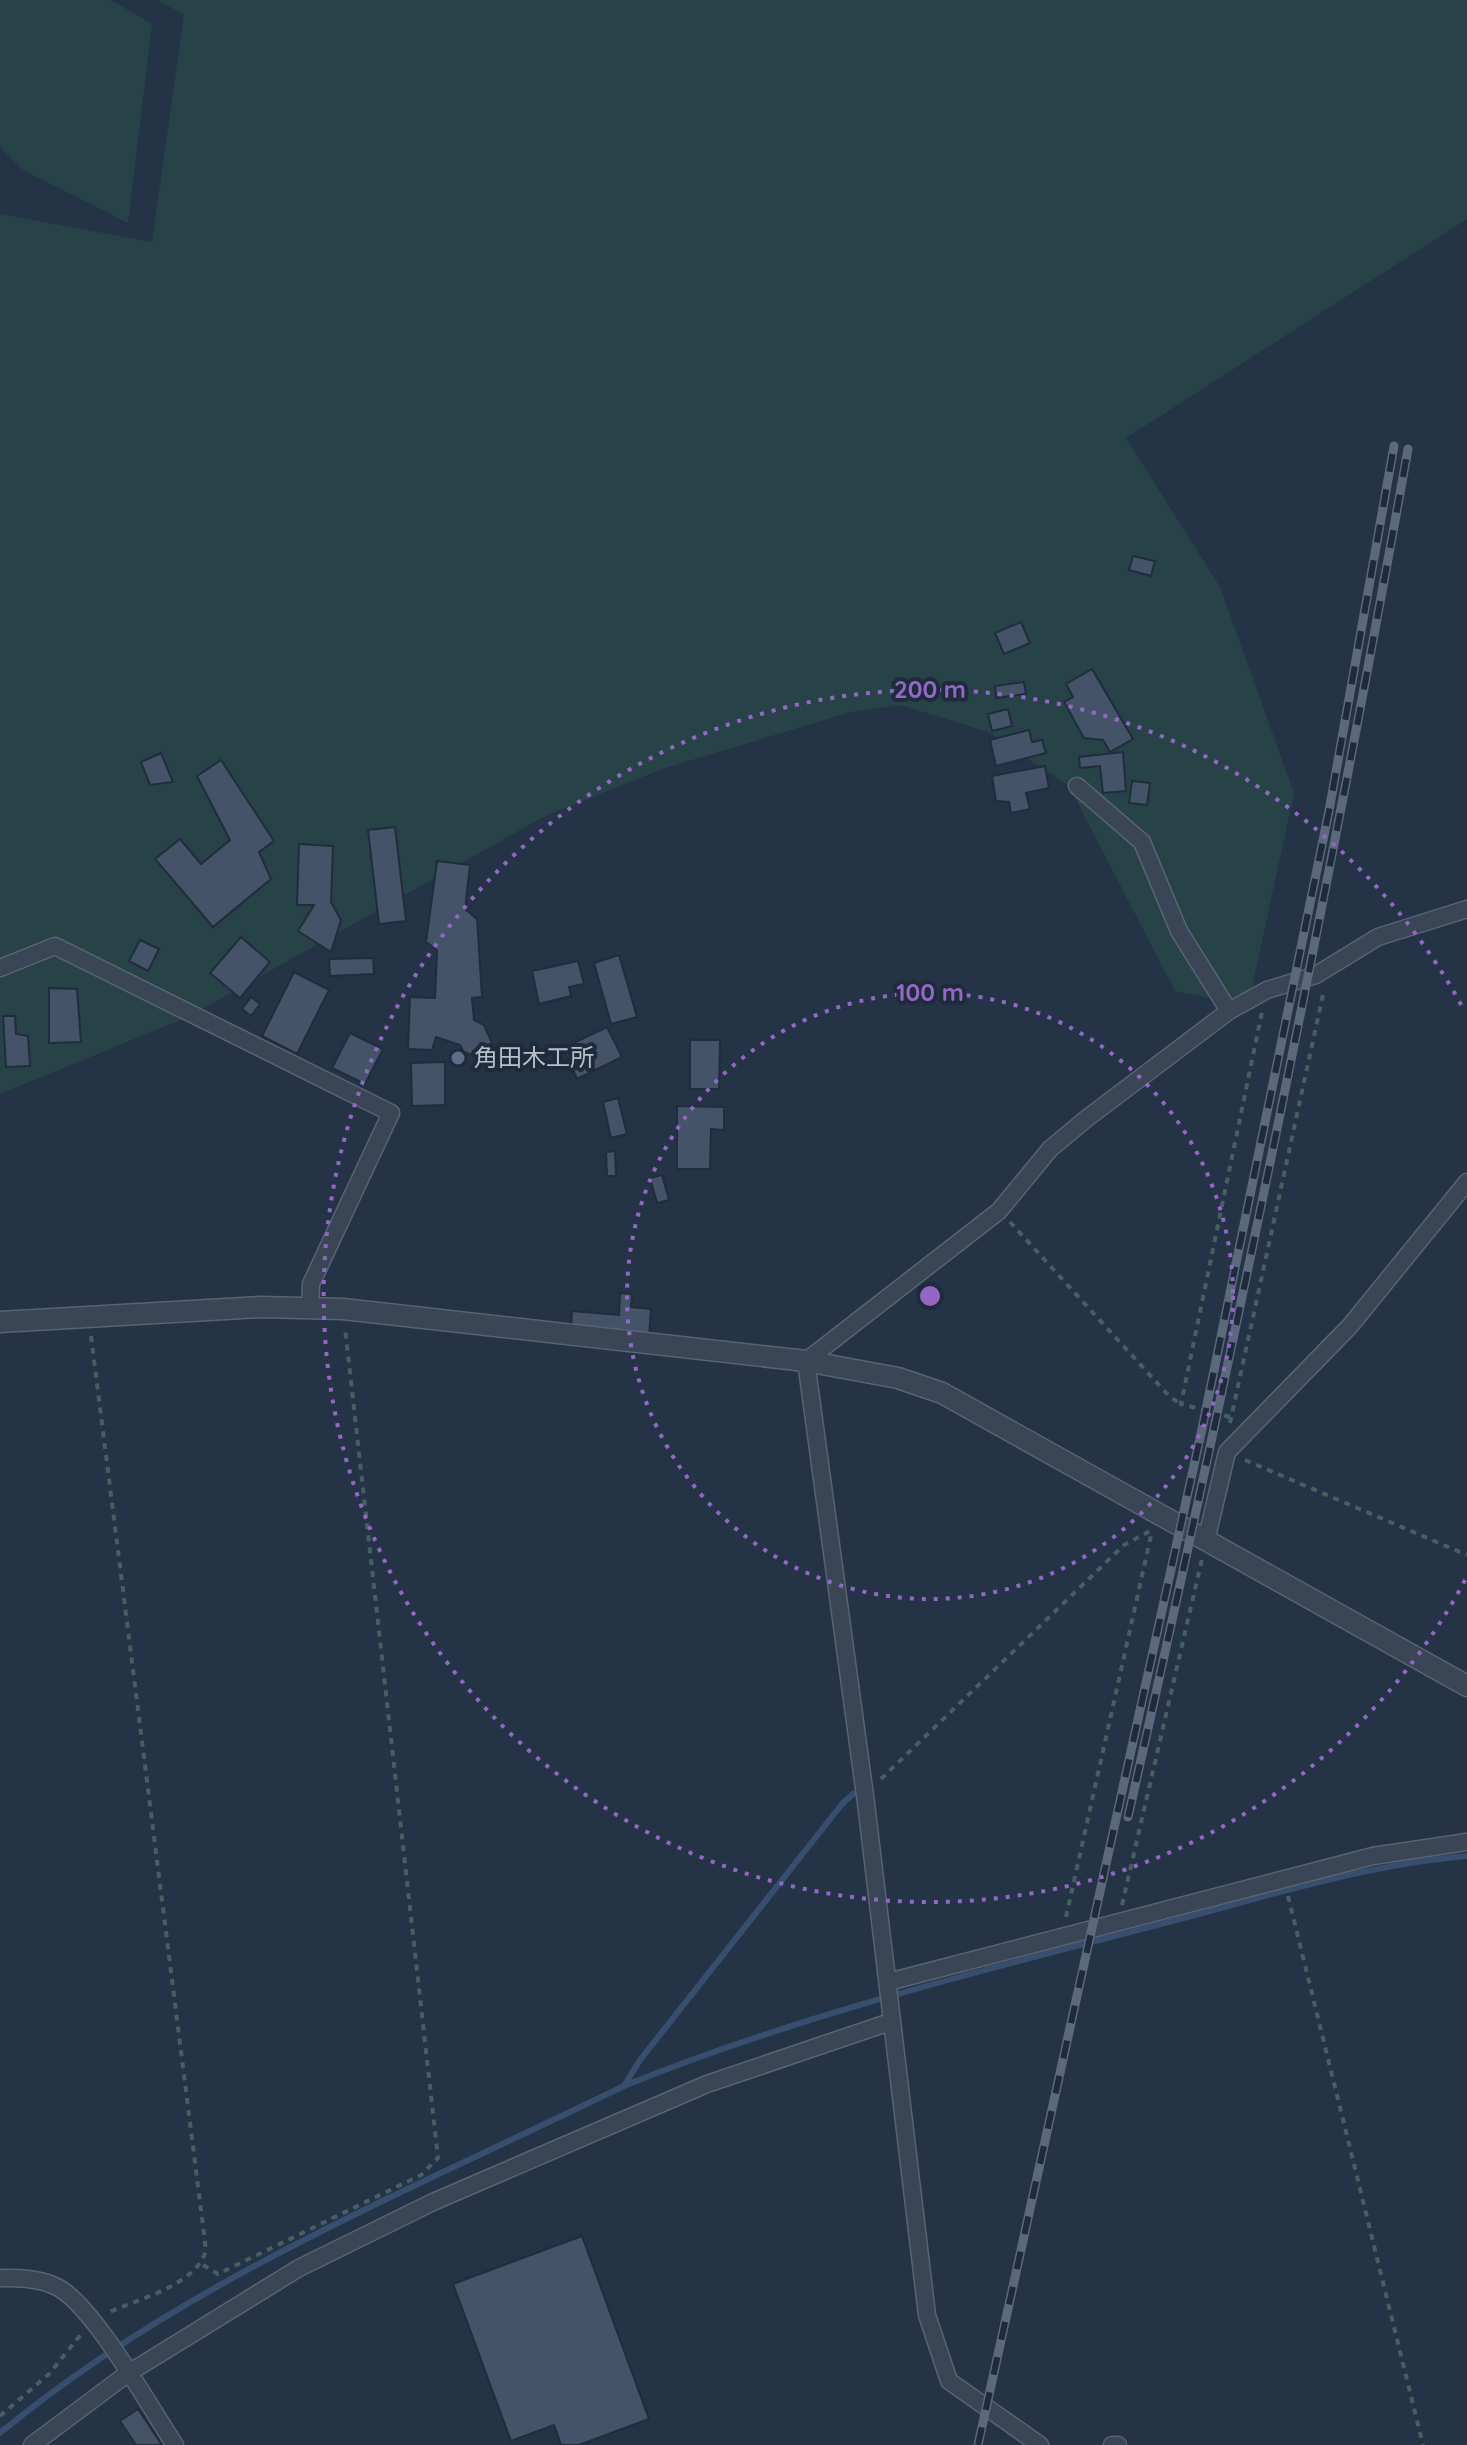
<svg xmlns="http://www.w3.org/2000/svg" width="1467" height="2445" viewBox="0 0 1467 2445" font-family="Quicksand,'Noto Sans JP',sans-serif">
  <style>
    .green { fill: #284347 }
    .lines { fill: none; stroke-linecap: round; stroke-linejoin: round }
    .stream { stroke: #384e6e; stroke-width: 6 }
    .building { fill: #445368; stroke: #212c3d; stroke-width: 2 }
    .minor-casing { stroke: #596372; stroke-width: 19 }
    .tertiary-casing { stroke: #596372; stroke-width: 23 }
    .path { stroke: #466062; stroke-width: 4; stroke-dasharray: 6 6; stroke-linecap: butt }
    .minor { stroke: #3a4555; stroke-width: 16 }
    .tertiary { stroke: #3a4555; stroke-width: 20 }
    .rail-casing { stroke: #5c697d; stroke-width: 9 }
    .rail { stroke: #1f2a3b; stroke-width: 6; stroke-dasharray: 18; stroke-linecap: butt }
    .ring { fill: none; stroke: #9367c5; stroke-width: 4; stroke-dasharray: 4 8 }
    .service-dot { fill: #5c6f8a; stroke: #1f2a3b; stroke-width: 3 }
    .labels { text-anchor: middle; stroke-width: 8; stroke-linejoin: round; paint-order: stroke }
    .poi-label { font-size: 24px; fill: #b8c0ce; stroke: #1f2a3b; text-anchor: start }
    .centre { fill: #9367c5; stroke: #1f2a3b; stroke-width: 4 }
    .ring-label { font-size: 24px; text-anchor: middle; font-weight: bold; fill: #9367c5; stroke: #1f2a3b; stroke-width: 8; stroke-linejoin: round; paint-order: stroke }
  </style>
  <rect width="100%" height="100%" fill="#253346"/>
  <path class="green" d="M0 0H111L152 24 128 223 23 170 0 147Z
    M158 0H1467V219L1126 438 1220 587 1294 793 1248 1006 1175 991 1069 786 988 732 901 705 851 712 662 769 545 816 190 1016 0 1094V214L152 242 184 15Z"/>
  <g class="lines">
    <path class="stream" d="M624 2086 640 2060 842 1804 853 1794
      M0 2433C184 2281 411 2190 624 2086 794 2017 976 1972 1153 1926 1256 1900 1360 1865 1467 1856"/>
  </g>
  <path class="building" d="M1133 556 1155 561 1151 576 1129 570Z
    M1021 622 1030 643 1004 654 995 633Z
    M1092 669 1133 739 1110 752 1103 740 1084 738 1064 702 1073 697 1066 684Z
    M1024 682 1026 694 996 698 995 686Z
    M1008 709 1012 726 992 731 988 714Z
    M1029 730 1032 742 1042 740 1046 753 996 766 990 740Z
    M1123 752 1126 791 1103 793 1100 766 1080 768 1079 757Z
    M161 753 173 782 150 785 141 762Z
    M221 760 274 841 259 852 271 879 213 927 155 859 180 839 201 864 230 840 197 776Z
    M1045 766 1049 788 1026 793 1030 809 1011 813 1009 802 996 801 992 776Z
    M1132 781 1150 783 1147 805 1129 803Z
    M395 827 406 921 379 924 368 830Z
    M299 844 333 846 331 902 341 920 331 952 298 931 314 905H297Z
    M437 861 470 865 465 909 477 919 482 997 472 998 474 1020 484 1025 492 1043 476 1057 464 1052 460 1045 436 1037 432 1050 408 1049 410 997 435 998 437 950 426 942Z
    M241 937 270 962 240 998 210 973Z
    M140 940 159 949 148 971 129 961Z
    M619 955 637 1017 611 1024 594 963Z
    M373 958 374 974 330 976 329 959Z
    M578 961 584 984 569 987 571 996 539 1004 532 971Z
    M294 972 329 990 297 1054 262 1036Z
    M49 988 77 989 81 1042 49 1043Z
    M251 997 260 1004 251 1016 242 1009Z
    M3 1016H15L16 1034 28 1036 30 1066 6 1067Z
    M607 1027 622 1057 577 1079 563 1048Z
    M350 1033 383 1049 365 1084 332 1068Z
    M690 1040H720L719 1089H690Z
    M445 1062V1105L412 1106 411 1063Z
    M618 1098 627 1134 611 1138 603 1102Z
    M677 1106 724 1107V1130L711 1129 710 1169H677Z
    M615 1151 616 1176H607L606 1152Z
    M662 1175 669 1200 657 1203 650 1178Z
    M620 1293 632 1294 631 1307 651 1309 649 1336 571 1331 572 1311 619 1315Z
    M582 2236 649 2419 579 2445H561L554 2425 511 2441 453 2284Z
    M138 2409 162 2445H136L120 2421Z"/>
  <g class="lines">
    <defs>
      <path id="minor" d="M1077 786 1142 842 1179 931 1229 1011
        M0 968 55 946 391 1113 311 1284 310 1309
        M1206 1541 1227 1452 1350 1326 1467 1182
        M888 1982 1373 1856 1467 1842
        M0 2278C19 2278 37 2278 55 2286 92 2302 150 2408 175 2445
        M32 2445 127 2374 299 2268 433 2202 707 2084 890 2022
        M1040 2445 949 2381 927 2315 866 1803 806 1361 999 1211 1050 1149 1086 1119 1229 1011 1267 990 1316 975 1378 937 1467 909
        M1112 2445H1118"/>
      <path id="tertiary" d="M0 1322 260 1307 343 1309 806 1361 898 1378 942 1393 1467 1686"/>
    </defs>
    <use href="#minor" class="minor-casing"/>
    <use href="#tertiary" class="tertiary-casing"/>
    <path class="path" d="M1010 1222 1170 1397 1181 1404
      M91 1336 206 2250C197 2285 138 2299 107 2313
      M1230 1417 1181 1404 1262 1012
      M1230 1423 1324 990
      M1245 1460 1467 1555
      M881 1779 1124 1545 1150 1531
      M1288 1896 1423 2445
      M1122 1905 1202 1559
      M1066 1917 1152 1531
      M203 2265 218 2274 421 2175 438 2158 345 1328
      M0 2416 49 2374 82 2333"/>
    <use href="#minor" class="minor"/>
    <use href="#tertiary" class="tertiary"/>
    <defs>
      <path id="rail" d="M1128 1817C1231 1363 1326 908 1408 449
        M978 2445 1202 1429 1329 811 1394 446"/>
    </defs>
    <use href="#rail" class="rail-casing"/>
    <use href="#rail" class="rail"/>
  </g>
  <g class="ring">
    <circle cx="930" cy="1296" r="303"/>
    <path d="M1465 1580A606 606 0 1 1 1465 1012"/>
  </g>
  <circle class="service-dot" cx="458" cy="1058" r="8"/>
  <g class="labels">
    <g class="poi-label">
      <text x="474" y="1066">角田木工所</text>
    </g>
  </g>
  <circle cx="930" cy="1296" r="12" class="centre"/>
  <g class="ring-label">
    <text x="930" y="698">200 m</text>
    <text x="930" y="1001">100 m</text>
  </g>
</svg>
